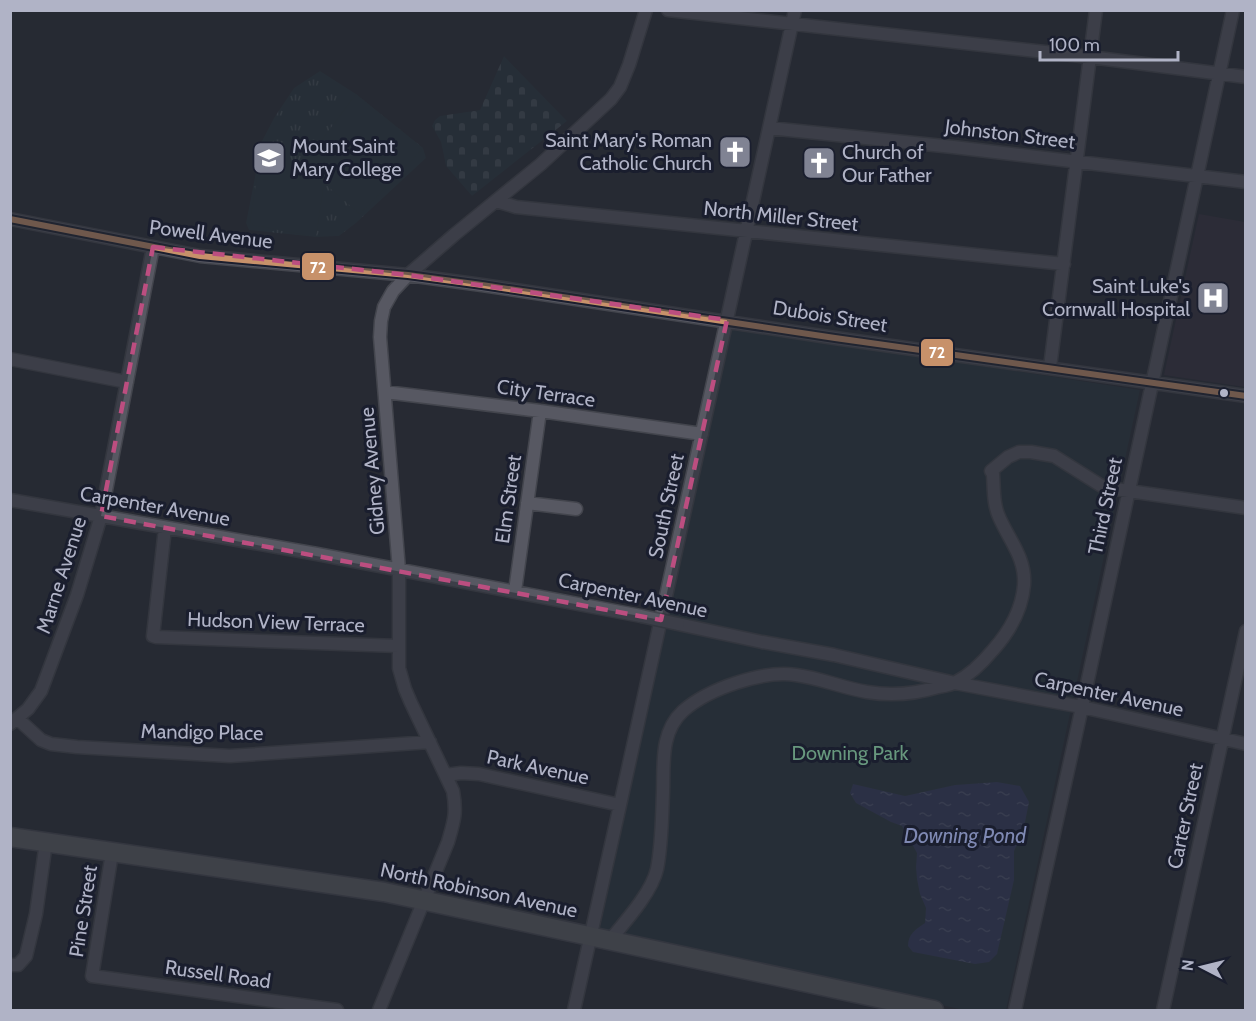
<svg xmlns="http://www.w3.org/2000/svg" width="1256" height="1021" viewBox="0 0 1256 1021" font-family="Cabin,sans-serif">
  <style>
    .medical { fill: #34303d }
    .grass { fill: url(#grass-tufts) }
    .cemetery { fill: url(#cemetery-stones) }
    .green { fill: #27343c }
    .water { fill: url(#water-ripples) }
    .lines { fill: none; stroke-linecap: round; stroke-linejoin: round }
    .minor-casing { stroke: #43454d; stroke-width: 15 }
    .highway-casing { stroke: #44464f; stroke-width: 21 }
    .minor { stroke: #575862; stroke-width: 12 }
    .highway { stroke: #5c5d62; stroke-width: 18 }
    .minor-bridge-casing { stroke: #43454d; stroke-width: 15; stroke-linecap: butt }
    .minor-bridge { stroke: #575862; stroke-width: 12 }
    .bus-1-casing { stroke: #1a1e2e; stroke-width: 10 }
    .bus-1 { stroke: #c7916a; stroke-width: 6 }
    .marked { fill: none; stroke: #bc4e80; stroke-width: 4.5; stroke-dasharray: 12 8; stroke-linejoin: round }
    .bus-dot { fill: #b0b3c6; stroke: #1a1e2e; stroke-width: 2 }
    .labels { text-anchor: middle; stroke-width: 6; stroke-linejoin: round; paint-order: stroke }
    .street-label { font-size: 20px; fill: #b0b3c6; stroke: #1a1e2e }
    .poi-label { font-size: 20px; fill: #b0b3c6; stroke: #1a1e2e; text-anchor: end }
    .park-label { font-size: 20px; fill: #67977d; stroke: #1a1e2e }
    .water-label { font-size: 21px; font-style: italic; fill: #7f89b3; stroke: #1a1e2e }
    .line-badge { stroke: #1a1e2e; stroke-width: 2 }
    .badge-label { font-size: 16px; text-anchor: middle; font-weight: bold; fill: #fff }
  </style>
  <defs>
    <pattern id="grass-tufts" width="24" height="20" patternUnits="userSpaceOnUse" patternTransform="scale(1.5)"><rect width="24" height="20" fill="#27343c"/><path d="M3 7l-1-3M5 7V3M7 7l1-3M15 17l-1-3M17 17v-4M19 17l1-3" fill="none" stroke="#444f57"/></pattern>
    <pattern id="cemetery-stones" width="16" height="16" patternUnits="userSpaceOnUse" patternTransform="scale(1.5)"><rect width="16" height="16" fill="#27343c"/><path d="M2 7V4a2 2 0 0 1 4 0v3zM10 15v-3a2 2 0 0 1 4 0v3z" fill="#444f57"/></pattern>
    <pattern id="water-ripples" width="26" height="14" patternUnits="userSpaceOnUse" patternTransform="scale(1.5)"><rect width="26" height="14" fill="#32395b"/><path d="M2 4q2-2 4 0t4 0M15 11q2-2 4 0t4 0" fill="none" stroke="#4d5371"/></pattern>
  </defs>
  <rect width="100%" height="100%" fill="#272a33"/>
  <path class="medical" d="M1199 214 1245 222V387L1164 375Z"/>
  <path class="grass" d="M320 71 356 94 423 148 426 158 356 223 339 236 316 237 249 230 246 223 262 141 274 118 294 88Z"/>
  <path class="cemetery" d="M504 56 567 121 472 196 446 166 441 142 432 126 435 120 440 116 480 110Z"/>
  <path class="green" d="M356 94 423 148 360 214 324 183 316 237 253 225 250 221 260 159 306 167 304 164Z
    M733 328 1140 390 1006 1010H964L603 932 600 928 731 332Z"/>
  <path class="water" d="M997 782 1020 786 1029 802 1023 832 1014 851V880L997 954 989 962 975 964 913 952 908 946C908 934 916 929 925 923L926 908 920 894 917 879 916 867 917 853 902 826 891 822 856 803 850 793 853 784 905 796 955 785Z"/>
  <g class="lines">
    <defs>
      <path id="minor" d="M668 10 1090 57 1246 77
        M769 128 953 147 1246 182
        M496 201 516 207 1064 264
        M10 219 200 256 408 275 482 285 835 338 1246 396
        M10 359 127 382
        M1050 367 1096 10
        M385 392 540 411 702 434
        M10 500 317 554 641 616
        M527 503 576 509
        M165 528 153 636 156 637 398 646
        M515 591 540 411
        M678 624 762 642 834 655 955 683 1082 707 1246 744
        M18 719 41 740 51 744 77 747 230 756 430 742
        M10 724 28 709 41 691 77 595 101 516 153 247
        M446 775 461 773 479 774 620 805
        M112 853 92 976 337 1010
        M610 940C625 922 652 892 657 869 662 844 662 817 663 792 664 764 660 732 683 711 708 689 762 670 796 675 820 678 843 688 867 692 891 696 915 694 938 687 944 686 951 685 956 682 970 675 983 662 993 650 1009 632 1022 610 1024 585 1026 559 1010 541 1000 519 993 505 994 489 993 474L991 471 1008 457 1019 452H1031L1054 456 1100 485 1108 488 1246 508
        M10 965H18L26 956 36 914 46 842
        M379 1010 448 842C454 821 457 813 453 791L411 703 405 689 399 668V570L380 337 381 321 384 307 393 291 408 275 454 235 541 164 611 99 620 87 629 65 646 10
        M574 1010 620 805 795 10
        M1015 1010 1082 707 1233 10
        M1163 1010 1246 631"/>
      <path id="highway" d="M10 837 384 892 934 1010"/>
    </defs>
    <use href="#minor" class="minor-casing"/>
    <use href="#highway" class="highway-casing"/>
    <use href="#minor" class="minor"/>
    <use href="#highway" class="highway"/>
    <defs>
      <path id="minor-bridge" d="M641 616 678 624"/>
    </defs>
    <use href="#minor-bridge" class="minor-bridge-casing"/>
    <use href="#minor-bridge" class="minor-bridge"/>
    <defs>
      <path id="bus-1" d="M10 219 200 256 408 275 482 285 835 338 1246 396"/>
    </defs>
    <use href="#bus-1" class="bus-1-casing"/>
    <use href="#bus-1" class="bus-1"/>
  </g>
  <path d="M0 0H1256V1021H0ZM153 247 408 275 727 320 661 620 101 516Z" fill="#272a33" fill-opacity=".55" fill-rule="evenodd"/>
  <path class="marked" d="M153 247 408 275 727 320 661 620 101 516Z"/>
  <defs>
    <symbol id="church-square" viewBox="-11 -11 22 22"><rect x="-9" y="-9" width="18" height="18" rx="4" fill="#808393" stroke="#1a1e2e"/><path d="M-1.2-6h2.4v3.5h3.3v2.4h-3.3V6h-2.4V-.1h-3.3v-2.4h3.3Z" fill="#fff"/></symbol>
    <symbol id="university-square" viewBox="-11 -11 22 22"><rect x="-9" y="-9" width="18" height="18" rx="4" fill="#808393" stroke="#1a1e2e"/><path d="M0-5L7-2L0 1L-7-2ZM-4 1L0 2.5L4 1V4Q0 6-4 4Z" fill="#fff"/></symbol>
    <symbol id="hospital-square" viewBox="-11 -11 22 22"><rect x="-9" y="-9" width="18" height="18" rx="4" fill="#808393" stroke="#1a1e2e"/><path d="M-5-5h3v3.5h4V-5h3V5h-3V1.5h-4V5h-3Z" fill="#fff"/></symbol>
  </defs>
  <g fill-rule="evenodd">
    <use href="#church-square" x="716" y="133" width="38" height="38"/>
    <use href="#university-square" x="250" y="139" width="38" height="38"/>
    <use href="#church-square" x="800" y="144" width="38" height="38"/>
    <use href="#hospital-square" x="1194" y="279" width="38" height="38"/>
  </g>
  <circle class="bus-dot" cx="1224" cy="393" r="5"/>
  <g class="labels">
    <g class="street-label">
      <text transform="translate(1010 134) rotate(7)" y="7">Johnston Street</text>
      <text transform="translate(781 216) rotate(6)" y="7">North Miller Street</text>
      <text transform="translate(211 234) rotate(7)" y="7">Powell Avenue</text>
      <text transform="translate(830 316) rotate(9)" y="7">Dubois Street</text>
      <text transform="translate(546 393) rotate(8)" y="7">City Terrace</text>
      <text transform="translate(372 471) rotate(-95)" y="7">Gidney Avenue</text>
      <text transform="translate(508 499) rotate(-82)" y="7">Elm Street</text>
      <text transform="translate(155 506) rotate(10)" y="7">Carpenter Avenue</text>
      <text transform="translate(666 506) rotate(-78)" y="7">South Street</text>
      <text transform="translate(1105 506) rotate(-78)" y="7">Third Street</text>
      <text transform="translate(61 575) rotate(-72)" y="7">Marne Avenue</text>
      <text transform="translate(633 595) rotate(12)" y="7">Carpenter Avenue</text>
      <text transform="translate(276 622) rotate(2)" y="7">Hudson View Terrace</text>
      <text transform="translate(1109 694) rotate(12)" y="7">Carpenter Avenue</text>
      <text transform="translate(202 732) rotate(1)" y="7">Mandigo Place</text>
      <text transform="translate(538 767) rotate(12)" y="7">Park Avenue</text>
      <text transform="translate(1185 816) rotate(-78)" y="7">Carter Street</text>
      <text transform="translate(479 890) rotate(12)" y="7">North Robinson Avenue</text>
      <text transform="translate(83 911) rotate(-81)" y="7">Pine Street</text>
      <text transform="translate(218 974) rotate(8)" y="7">Russell Road</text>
    </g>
    <g class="poi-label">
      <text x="712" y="147">Saint Mary's Roman<tspan x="712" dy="23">Catholic Church</tspan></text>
      <text x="292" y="153" text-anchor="start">Mount Saint<tspan x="292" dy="23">Mary College</tspan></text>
      <text x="842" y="159" text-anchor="start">Church of<tspan x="842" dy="23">Our Father</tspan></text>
      <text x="1190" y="293">Saint Luke's<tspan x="1190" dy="23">Cornwall Hospital</tspan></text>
    </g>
    <g class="park-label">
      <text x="850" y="760">Downing Park</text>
    </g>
    <g class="water-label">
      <text x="965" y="843">Downing Pond</text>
    </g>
  </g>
  <g class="line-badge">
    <rect x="301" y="252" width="34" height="29" rx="6" fill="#c7916a"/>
    <rect x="920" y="338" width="34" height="29" rx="6" fill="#c7916a"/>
  </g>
  <g class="badge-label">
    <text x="318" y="273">72</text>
    <text x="937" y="358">72</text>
  </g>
  <rect width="1256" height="1021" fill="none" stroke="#b0b3c6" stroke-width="24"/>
  <g transform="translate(1202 967) rotate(277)" stroke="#1a1e2e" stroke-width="4.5" paint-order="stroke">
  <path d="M0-4.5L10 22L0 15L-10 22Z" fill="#b0b3c6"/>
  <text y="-9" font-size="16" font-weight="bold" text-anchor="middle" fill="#b0b3c6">N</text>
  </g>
  <path d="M1040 51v9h138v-9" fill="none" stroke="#b0b3c6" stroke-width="3"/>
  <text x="1049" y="51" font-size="18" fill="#b0b3c6" stroke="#1a1e2e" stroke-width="4.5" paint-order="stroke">100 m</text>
</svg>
